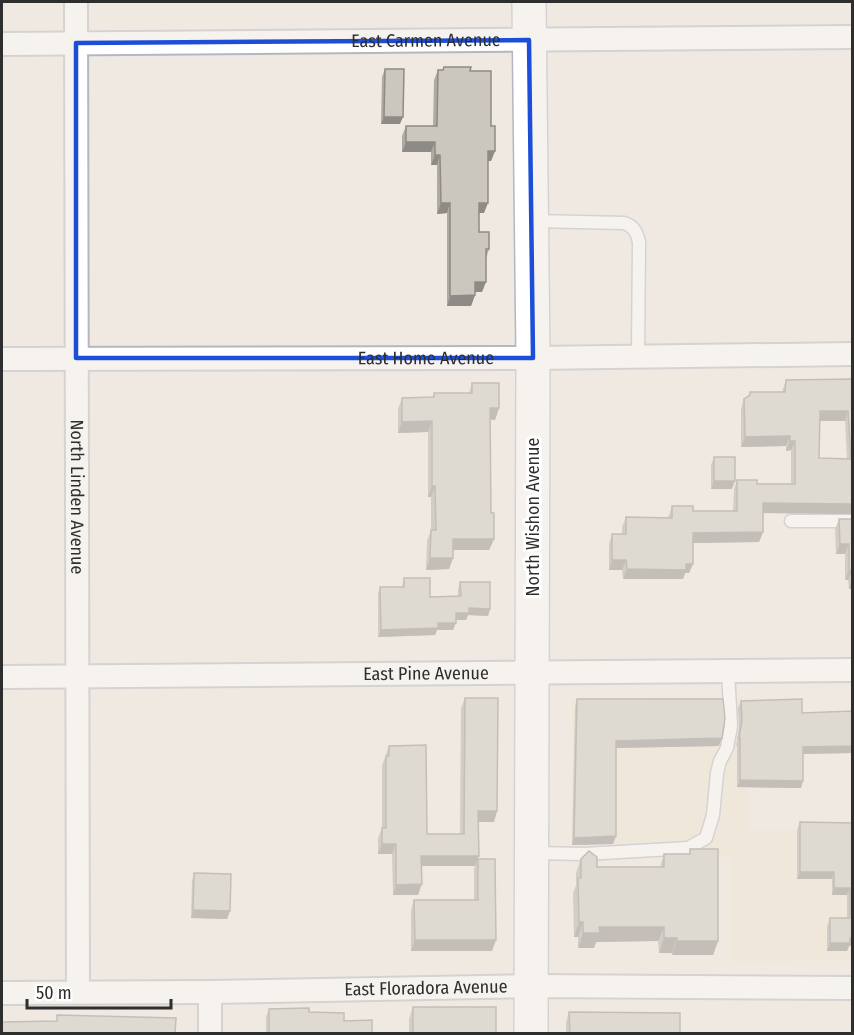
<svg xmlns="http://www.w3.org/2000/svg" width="854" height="1035" viewBox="0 0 854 1035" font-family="'Fira Sans Condensed',sans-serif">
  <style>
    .education { fill: #f0e6d1 }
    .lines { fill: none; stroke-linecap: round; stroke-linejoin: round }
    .lane-casing { stroke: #b4b7c1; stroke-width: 15 }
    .street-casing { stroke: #b4b7c1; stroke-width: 26 }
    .secondary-casing { stroke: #b4b7c1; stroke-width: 36 }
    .lane { stroke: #fff; stroke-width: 12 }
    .street { stroke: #fff; stroke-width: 22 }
    .secondary { stroke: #fff; stroke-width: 33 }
    .wall { fill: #afaba4; fill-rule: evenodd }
    .shaded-wall { fill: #8e8b86 }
    .building { fill: #cbc7bf; stroke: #8e8b86; stroke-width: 1.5; fill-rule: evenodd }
    .marked { fill: none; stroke: #1d4ed8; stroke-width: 4.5; stroke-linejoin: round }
    .labels { text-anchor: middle; stroke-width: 6; stroke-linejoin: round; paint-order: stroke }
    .street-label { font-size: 18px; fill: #2e2e2e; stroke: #fff }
  </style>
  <rect width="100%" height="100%" fill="#efe9e1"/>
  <path class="education" d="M748 698V830H852V961L731 962V856L572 857V699Z"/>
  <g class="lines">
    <defs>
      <path id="lane" d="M532 221 624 223C634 226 637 233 639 242L638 356
        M791 521H852
        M533 853 585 854 688 848 706 838 713 815 717 773 720 761 727 748 731 726 728 671"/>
      <g id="street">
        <path id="s1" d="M76 2 78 992"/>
        <path id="s2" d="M2 44 852 37"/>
        <path id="s3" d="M2 359 533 358 852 354"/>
        <path id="s4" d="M2 677 852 670"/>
        <path d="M210 992V1034"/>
        <path id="s5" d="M2 993 210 992 531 986 852 988"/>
      </g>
      <path id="secondary" d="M529 2 533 358 531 1034"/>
    </defs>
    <use href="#lane" class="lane-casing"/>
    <use href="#street" class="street-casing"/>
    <use href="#secondary" class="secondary-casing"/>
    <use href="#lane" class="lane"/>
    <use href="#street" class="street"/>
    <use href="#secondary" class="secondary"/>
  </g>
  <path class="wall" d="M385 69 400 124H381L382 77Z
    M438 70 470 71 491 126 495 151 491 161H488L484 213H479V232L489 249 486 259 482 292H475V295L471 306H447V213L437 214V165H431V152H402V136L406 126H433L434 80Z
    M852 379V514L763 513V532L759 542 693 543V564L689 573H685L683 579H623L622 570H609V544L612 534H622V527L626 517 668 518 672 506 693 511H733L734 489 737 480 757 484H791V450L786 451V446L741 447V409L744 399 748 396 750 392H782L786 380ZM820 421H845L847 459 819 458Z
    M472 383 499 408 495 420 491 419V513L494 539 489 550H453V558L449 569 426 570 427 541 431 530V497H428V432L398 433V409L402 398H432L434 393H469Z
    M714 457 732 489H711V465Z
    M839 519H852V589H849L848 580H845V554H836L835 529Z
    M404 578 430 597 458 596V589L460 582 490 609 488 616 468 615 466 620H456L453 630H437L435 635 378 637V594L380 587H402Z
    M465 698 497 811 494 822H478V859L492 951H411V910L414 900H474V869L475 866H422L418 895H393L392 854H378V838L382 828V766L389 746 427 834H460L461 708Z
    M577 699 719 746 616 748V836L613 844 572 845 575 706Z
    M741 701 802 713 852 711V753L803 754 801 788 737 787V746H736L739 727 738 708Z
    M800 822 852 823V946H849L847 951H827V926L830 918H847V895H832V879H797V830Z
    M690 849 718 941 713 955H672V953H659L658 941 596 942 594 948H578V937H574L573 893 576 885V873L581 859 597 867H660L664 854H689Z
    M194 873 230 911 227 919 191 918 192 881Z
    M413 1007 496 1034H409V1019Z
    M269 1009 309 1012 344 1021 372 1034H266V1017Z
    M569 1012 680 1034H566V1022Z"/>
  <path class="shaded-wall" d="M384 117H403L400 124H381Z
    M406 142H435L431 152H402Z
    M488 151H495L491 161H484Z
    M435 155H440L437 165H431Z
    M441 203H450L447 213 437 214Z
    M479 203H488L484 213H475Z
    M475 282H486L482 292H471Z
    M475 295 471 306H447L450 296Z
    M490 408H499L495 420 486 419Z
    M820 411H848L845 421H816Z
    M432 421 428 432 398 433 402 422Z
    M790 436 786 446 741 447 745 437Z
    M790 441H795L791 450 786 451Z
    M714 481H735L732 489H711Z
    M432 486H435L431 497H428Z
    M763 503 852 504V514L759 513Z
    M763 532 759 542 690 543 693 533Z
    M453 539H494L489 550H449Z
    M840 544H849L845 554H836Z
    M430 558H453L449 569 426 570Z
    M612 560H626L622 570H609Z
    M686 564H693L689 573H685L683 579H623L627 569Z
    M849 570H852L848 580H845Z
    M852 579V589H849Z
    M469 608 490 609 488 616 468 615 466 620H453L456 613Z
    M438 623H456L453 630H437L435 635 378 637 381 630Z
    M722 738 719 746 613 748 616 741Z
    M852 746V753L800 754 803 747Z
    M740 780 803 781 801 788 737 787Z
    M478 811H497L494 822H474Z
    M616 836 613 844 572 845 574 838Z
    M382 844H396L392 854H378Z
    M421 856H479L475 866H418Z
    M800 872H834L832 879H797Z
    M422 884 418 895H393L396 885Z
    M834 888H850L847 895H832Z
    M193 910 230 911 227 919 191 918Z
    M579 922H583L578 937H574Z
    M599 927H664L658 941 596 942 594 948H578L583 933Z
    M664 938H677L672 953H659Z
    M850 938H852V946H849L847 951H827L830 943Z
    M415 940H496L492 951H411Z
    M677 941H718L713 955H672Z"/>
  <path class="building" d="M444 67H471L470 71H491V126H495V151H488V203H479V232H489V249H486V282H475V295L450 296V203H441L440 155H435V142H406V126H437L438 70H443Z
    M385 69H404L403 117H384Z
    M852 379V504L763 503V532L693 533V564H686V570L627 569 626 560H612V534H626V517L672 518V506H693V511H737V480H757V484H795V441H790V436L745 437 744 399 750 395V392H785L786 380ZM820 411H848L851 459 819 458Z
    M472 383H499V408H490L491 513H494V539H453V558H430L431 530H436L435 486H432V421L402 422V398L434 397V393H472Z
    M714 457H735V481H714Z
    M839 519H852V579V570H849V544H840Z
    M404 578H430V597L461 596 460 582H490V609L469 608V613H456V623H438V628L381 630 380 587H404Z
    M465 698H498L497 811H478L479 856H421L422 884 396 885V844H382V828H386V756H389V746L426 745 427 834H464Z
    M577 699H723L725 718 722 738 616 741V836L574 838Z
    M802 699V713L852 711V746L803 747V781L740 780V738H739L742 720 741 701Z
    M800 822 852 823V938H850V943H830V918H850V888H834V872H800Z
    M690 849H718V941H677V938H664V927H599L600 933H583V922H579L578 878H581V859L589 851 597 857V867H664V854H690Z
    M478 859H495L496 940H415L414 900H478Z
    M194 873 231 874 230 911 193 910Z
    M413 1007H496V1034H413Z
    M309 1008V1012L344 1013V1021L372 1020V1034H269V1009Z
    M569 1012 680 1013V1034H570Z
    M57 1015 176 1018 175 1034H2V1022L57 1021Z"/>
  <path d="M0 0H854V1035H0ZM529 40 533 358H76V43Z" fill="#efe9e1" fill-opacity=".55" fill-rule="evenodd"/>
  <path class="marked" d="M529 40 533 358H76V43Z"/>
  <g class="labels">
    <g class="street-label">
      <text dy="6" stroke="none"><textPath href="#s2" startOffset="424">East Carmen Avenue</textPath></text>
      <text dy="6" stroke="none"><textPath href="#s3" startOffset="424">East Home Avenue</textPath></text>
      <text dy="6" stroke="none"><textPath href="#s1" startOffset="495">North Linden Avenue</textPath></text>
      <text transform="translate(533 517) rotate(-90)" y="6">North Wishon Avenue</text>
      <text dy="6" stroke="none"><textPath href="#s4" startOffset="424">East Pine Avenue</textPath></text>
      <text dy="6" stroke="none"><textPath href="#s5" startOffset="424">East Floradora Avenue</textPath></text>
    </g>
  </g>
  <rect width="854" height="1035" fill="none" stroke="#2e2e2e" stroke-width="6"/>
  <path d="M27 999v9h144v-9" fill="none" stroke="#2e2e2e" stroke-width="3"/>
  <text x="36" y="999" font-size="18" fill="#2e2e2e" stroke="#ffffff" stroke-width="4.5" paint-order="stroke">50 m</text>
</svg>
